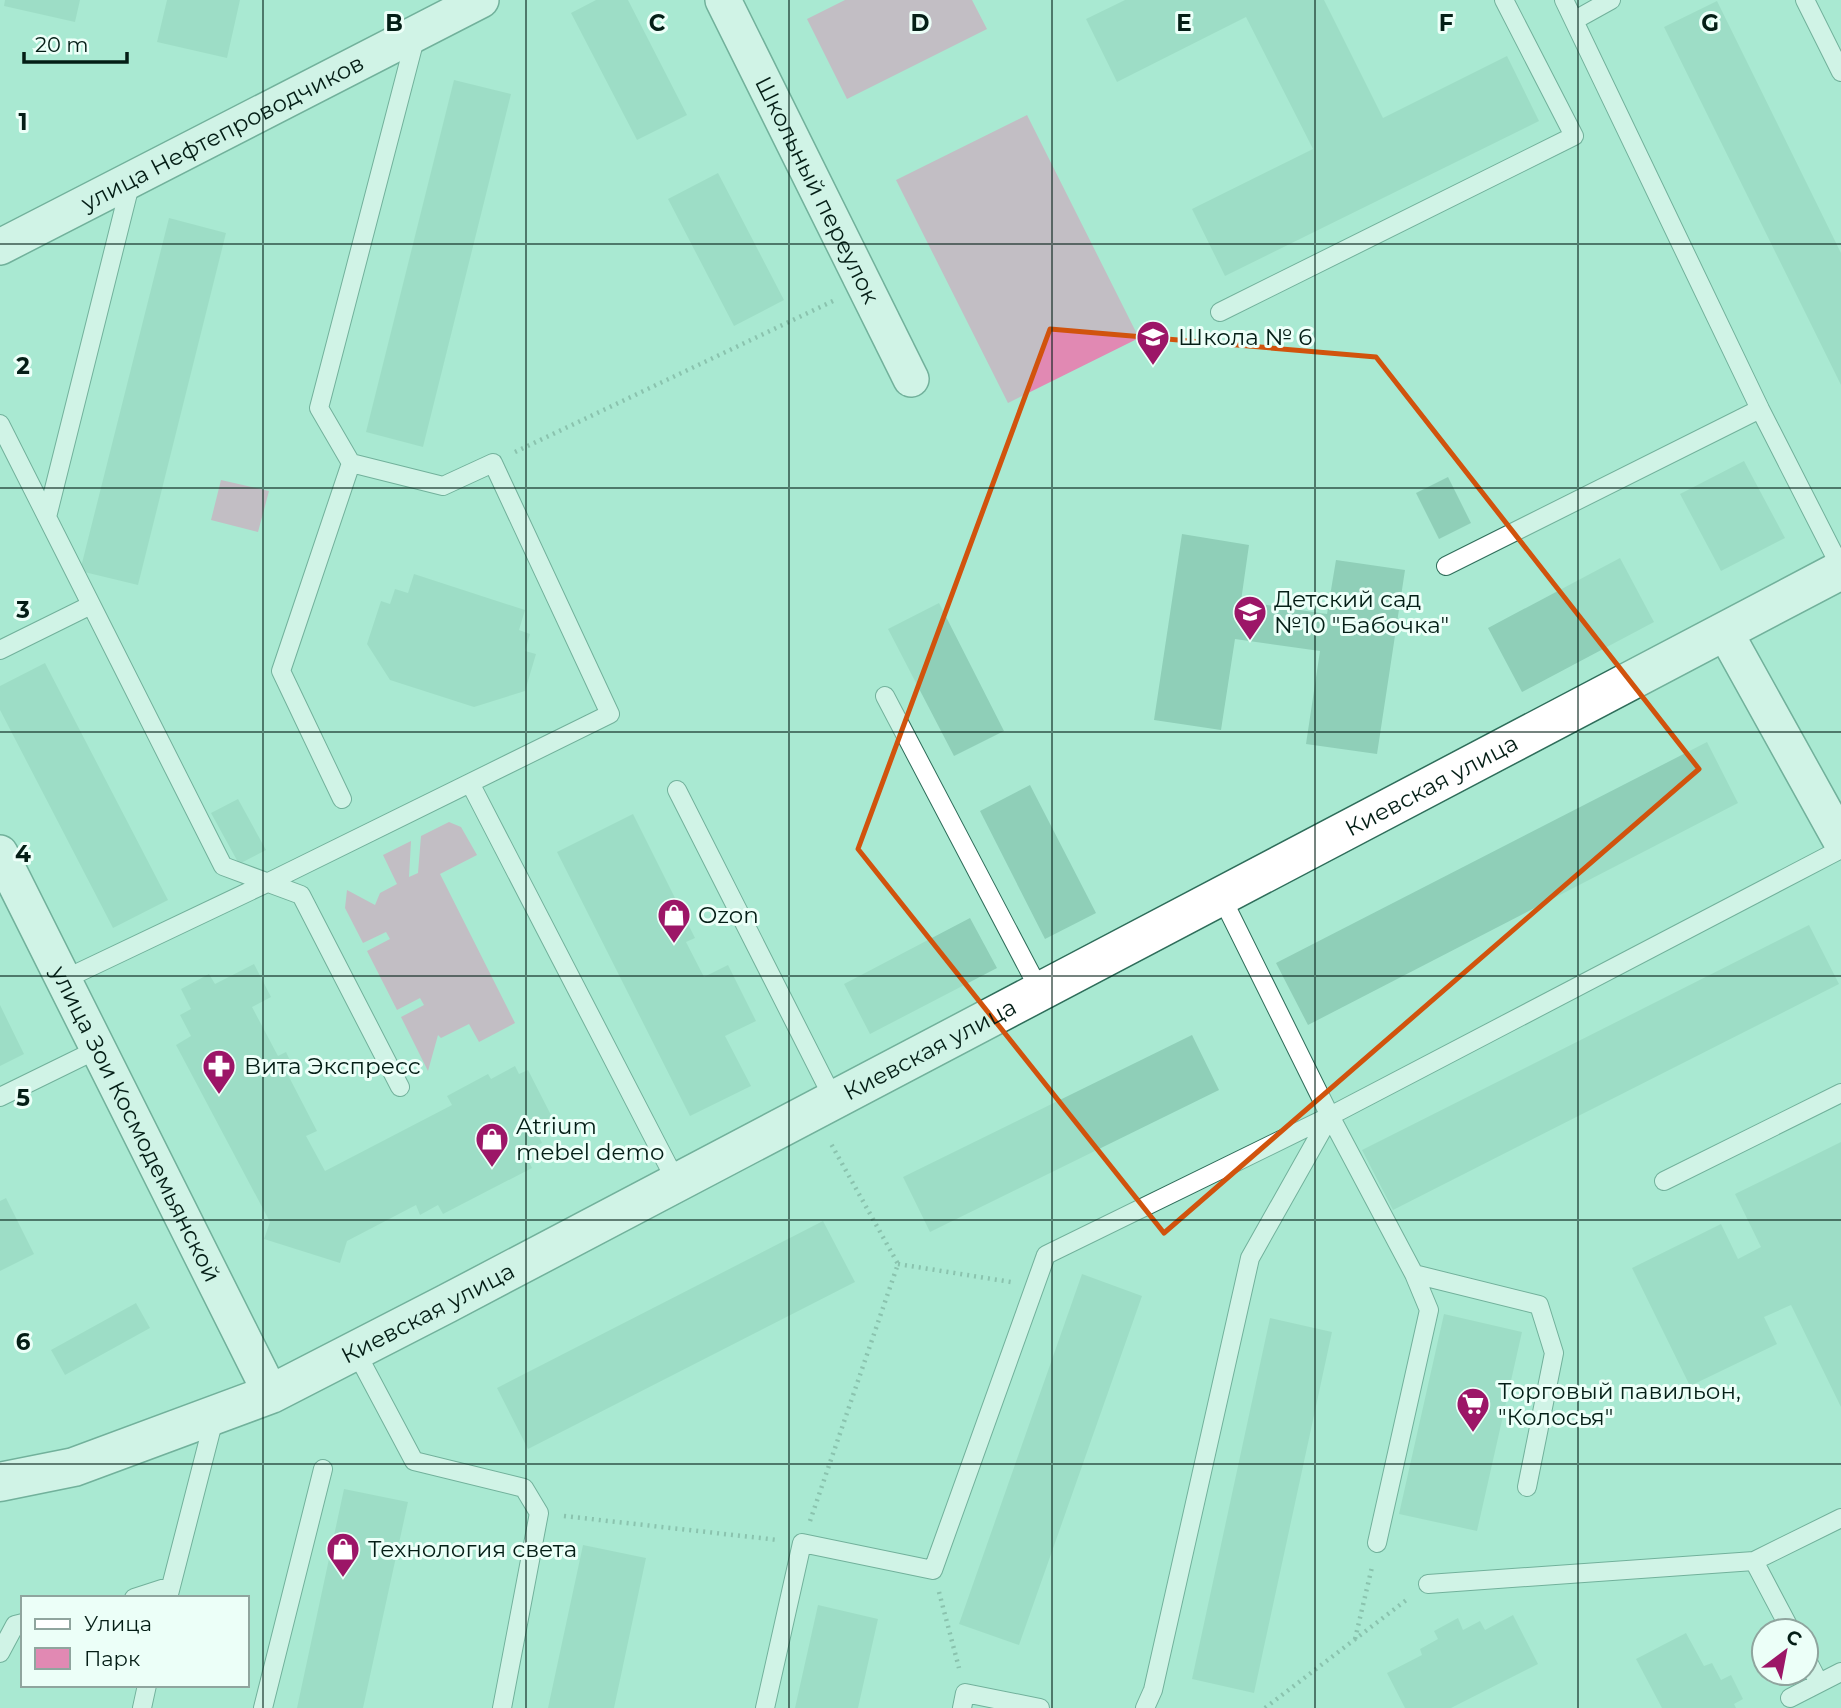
<svg xmlns="http://www.w3.org/2000/svg" width="1841" height="1708" viewBox="0 0 1841 1708" font-family="Montserrat,sans-serif">
  <style>
    .green { fill: #e189b3 }
    .building { fill: #8fcfb8 }
    .lines { fill: none; stroke-linecap: round; stroke-linejoin: round }
    .lane-casing { stroke: #2e6d5a; stroke-width: 20 }
    .street-casing { stroke: #2e6d5a; stroke-width: 38 }
    .secondary-casing { stroke: #2e6d5a; stroke-width: 41 }
    .path { stroke: #649483; stroke-width: 4.5; stroke-dasharray: 2 5; stroke-linecap: butt }
    .lane { stroke: #fff; stroke-width: 18 }
    .street { stroke: #fff; stroke-width: 35 }
    .secondary { stroke: #fff; stroke-width: 38 }
    .marked { fill: none; stroke: #d1530d; stroke-width: 5; stroke-linejoin: round }
    .grid { fill: none; stroke: #041e16; stroke-width: 2; stroke-opacity: 0.55 }
    .labels { text-anchor: middle; stroke-width: 6; stroke-linejoin: round; paint-order: stroke }
    .street-label { font-size: 23px; fill: #041e16; stroke: #ecfff8 }
    .poi-label { font-size: 23px; fill: #041e16; stroke: #ecfff8; text-anchor: start }
    .grid-label { font-size: 23px; text-anchor: middle; font-weight: bold; fill: #041e16; stroke: #ecfff8; stroke-width: 6; stroke-linejoin: round; paint-order: stroke }
  </style>
  <rect width="100%" height="100%" fill="#a9e9d2"/>
  <path class="green" d="M845 0H972L987 29 847 99 807 19Z
    M1027 115 1139 338 1008 403 896 180Z
    M221 480 269 491 258 532 211 520Z
    M449 822 461 827 477 855 440 874 515 1023 479 1042 469 1024 441 1038 438 1035 428 1071 401 1017 424 1005 420 998 397 1010 367 951 390 939 386 932 363 943 345 908 347 890 375 905 380 893 397 884 383 855 411 841 409 877 418 873 421 836Z"/>
  <path class="building" d="M5 0H80L75 22 4 6Z
    M167 0H240L227 58 157 42Z
    M596 0H628L687 115 637 140 571 13Z
    M1125 0H1324L1383 118 1507 56 1539 121 1225 276 1192 209 1313 149 1246 17 1117 82 1086 19Z
    M1717 1 1841 253V385L1664 27Z
    M454 80 511 94 423 447 366 432Z
    M718 173 784 300 734 326 668 199Z
    M169 218 226 233 138 585 80 571Z
    M1744 461 1785 538 1721 571 1680 494Z
    M1448 477 1471 523 1439 539 1416 493Z
    M1182 534 1249 545 1241 601 1327 614 1336 560 1405 570 1377 754 1306 744 1320 651 1235 639 1221 730 1154 720Z
    M1620 558 1654 622 1522 692 1488 628Z
    M414 574 525 610 519 630 530 634 525 651 536 654 525 691 474 707 390 680 367 644 381 601 390 604 395 589 408 593Z
    M939 603 1004 731 954 756 888 629Z
    M45 663 168 900 113 928 0 710V686Z
    M1707 742 1738 803 1308 1025 1276 963Z
    M1030 785 1096 913 1045 939 980 811Z
    M238 799 266 850 239 864 211 813Z
    M633 814 695 938 686 942 704 977 728 965 756 1021 725 1036 751 1086 690 1116 557 852Z
    M970 918 997 968 870 1034 844 984Z
    M1809 925 1839 984 1393 1210 1362 1150Z
    M254 964 271 997 252 1007 278 1056 286 1052 295 1071 288 1075 317 1131 306 1136 325 1171 452 1105 447 1096 488 1074 491 1079 515 1066 519 1074 528 1070 553 1119 535 1128 542 1143 524 1152 532 1168 443 1214 438 1205 420 1215 416 1205 347 1241 340 1263 264 1239 270 1222 176 1045 191 1036 180 1015 191 1009 181 989 209 974 215 984Z
    M0 1005 24 1054 0 1066Z
    M1192 1035 1219 1090 930 1232 903 1177Z
    M1841 1142V1407L1791 1305 1764 1317 1777 1344 1690 1386 1632 1268 1721 1224 1738 1259 1761 1247 1735 1194Z
    M6 1198 34 1254 0 1271V1201Z
    M823 1221 855 1282 528 1449 497 1388Z
    M1082 1274 1142 1296 1019 1645 959 1624Z
    M136 1303 150 1328 65 1375 51 1350Z
    M1444 1314 1522 1332 1477 1531 1399 1514Z
    M1270 1318 1332 1332 1254 1693 1192 1679Z
    M344 1489 408 1502 363 1708H297Z
    M583 1545 646 1558 614 1708H548Z
    M818 1605 878 1619 858 1708H795Z
    M1513 1615 1538 1664 1451 1708H1405L1387 1673 1422 1655 1420 1649 1438 1639 1434 1631 1458 1618 1463 1630 1480 1621 1485 1630Z
    M1686 1633 1704 1666 1712 1663 1721 1680 1731 1675 1743 1699 1734 1704 1736 1708H1662L1636 1659Z"/>
  <g class="lines">
    <defs>
      <path id="lane" d="M1564 0 1760 409 1841 568
        M1805 0 1841 72
        M1575 20 1611 0
        M1220 312 1574 136 1504 0
        M0 424 223 866 301 895 400 1087
        M47 517 131 181
        M1446 566 1760 409
        M0 650 91 605
        M885 696 1040 991
        M470 783 677 1183
        M677 790 834 1100
        M342 799 281 671 351 463
        M1221 896 1330 1116 1414 1274 1539 1305 1554 1353 1527 1487
        M63 980 269 882 610 714 493 463 443 486 351 463 319 408 416 35
        M0 1097 98 1049
        M1664 1181 1841 1093
        M355 1350 414 1461 524 1488 539 1513 502 1708
        M1377 1543 1429 1310 1414 1274
        M1428 1584 1754 1561
        M134 1598 171 1586
        M168 1598 215 1415
        M1791 1631 1754 1561 1841 1518
        M0 1653 15 1625 23 1623
        M1806 1658 1819 1683
        M1790 1698 1841 1672
        M142 1708 147 1685
        M263 1708 323 1469
        M765 1708 802 1543 933 1570 1046 1255 1330 1116 1841 849
        M962 1708 965 1693 1040 1708
        M1145 1708 1153 1690 1250 1258 1330 1116"/>
      <g id="street">
        <path id="s1" d="M723 0 911 379"/>
        <path id="s2" d="M0 247 481 0"/>
        <path d="M1725 632 1841 841"/>
        <path id="s3" d="M0 853 271 1394"/>
      </g>
      <g id="secondary">
        <path id="s4" d="M0 1482 74 1467 271 1394 446 1304 1841 570"/>
      </g>
    </defs>
    <use href="#lane" class="lane-casing"/>
    <use href="#street" class="street-casing"/>
    <use href="#secondary" class="secondary-casing"/>
    <path class="path" d="M515 452 833 301
      M898 1264 1011 1282
      M564 1516 778 1540
      M810 1521 898 1264 830 1142
      M939 1592 959 1668
      M1355 1639 1372 1567
      M1265 1708 1409 1598"/>
    <use href="#lane" class="lane"/>
    <use href="#street" class="street"/>
    <use href="#secondary" class="secondary"/>
  </g>
  <path d="M0 0H1841V1708H0ZM1050 329 1376 357 1699 769 1164 1233 858 849Z" fill="#a9e9d2" fill-opacity=".55" fill-rule="evenodd"/>
  <path class="marked" d="M1050 329 1376 357 1699 769 1164 1233 858 849Z"/>
  <path class="grid" d="M263 0V1708M526 0V1708M789 0V1708M1052 0V1708M1315 0V1708M1578 0V1708M0 244H1841M0 488H1841M0 732H1841M0 976H1841M0 1220H1841M0 1464H1841"/>
  <defs>
    <symbol id="school-pin" viewBox="-11 -11 22 30"><path d="M0 17L-7.5 6A9.5 9.5 0 1 1 7.5 6Z" fill="#9c1667" stroke="#ecfff8"/><path d="M0-5L7-2L0 1L-7-2ZM-4 1L0 2.5L4 1V4Q0 6-4 4Z" fill="#fff"/></symbol>
    <symbol id="shop-pin" viewBox="-11 -11 22 30"><path d="M0 17L-7.5 6A9.5 9.5 0 1 1 7.5 6Z" fill="#9c1667" stroke="#ecfff8"/><path d="M-5-2.5h2.3a2.7 3.5 0 0 1 5.4 0H5L5.5 6h-11ZM-1.5-2.5h3a1.5 2.3 0 0 0-3 0Z" fill="#fff"/></symbol>
    <symbol id="pharmacy-pin" viewBox="-11 -11 22 30"><path d="M0 17L-7.5 6A9.5 9.5 0 1 1 7.5 6Z" fill="#9c1667" stroke="#ecfff8"/><path d="M-2-6h4v4h4v4h-4v4h-4v-4h-4v-4h4Z" fill="#fff"/></symbol>
    <symbol id="supermarket-pin" viewBox="-11 -11 22 30"><path d="M0 17L-7.5 6A9.5 9.5 0 1 1 7.5 6Z" fill="#9c1667" stroke="#ecfff8"/><path d="M-6-5.5h2.5l.6 2H6L4.5 2H-2.5L-4.4-4H-6ZM-1.5 3.2a1.3 1.3 0 1 0 .1 0ZM3 3.2a1.3 1.3 0 1 0 .1 0Z" fill="#fff"/></symbol>
  </defs>
  <g fill-rule="evenodd">
    <use href="#school-pin" x="1134" y="318" width="38" height="52"/>
    <use href="#school-pin" x="1231" y="593" width="38" height="52"/>
    <use href="#shop-pin" x="655" y="896" width="38" height="52"/>
    <use href="#pharmacy-pin" x="200" y="1047" width="38" height="52"/>
    <use href="#shop-pin" x="473" y="1120" width="38" height="52"/>
    <use href="#supermarket-pin" x="1454" y="1385" width="38" height="52"/>
    <use href="#shop-pin" x="324" y="1530" width="38" height="52"/>
  </g>
  <g class="labels">
    <g class="street-label">
      <text dy="8" stroke="none"><textPath href="#s2" startOffset="250">улица Нефтепроводчиков</textPath></text>
      <text dy="8" stroke="none"><textPath href="#s1" startOffset="212">Школьный переулок</textPath></text>
      <text dy="8" stroke="none"><textPath href="#s4" startOffset="1596">Киевская улица</textPath></text>
      <text dy="8" stroke="none"><textPath href="#s4" startOffset="1029">Киевская улица</textPath></text>
      <text dy="8" stroke="none"><textPath href="#s3" startOffset="303">улица Зои Космодемьянской</textPath></text>
      <text dy="8" stroke="none"><textPath href="#s4" startOffset="462">Киевская улица</textPath></text>
    </g>
    <g class="poi-label">
      <text x="1178" y="345">Школа № 6</text>
      <text x="1274" y="607">Детский сад<tspan x="1274" dy="26">№10 "Бабочка"</tspan></text>
      <text x="698" y="923">Ozon</text>
      <text x="244" y="1074">Вита Экспресс</text>
      <text x="516" y="1134">Atrium<tspan x="516" dy="26">mebel demo</tspan></text>
      <text x="1498" y="1399">Торговый павильон,<tspan x="1498" dy="26">"Колосья"</tspan></text>
      <text x="368" y="1557">Технология света</text>
    </g>
  </g>
  <g class="grid-label">
    <text x="394" y="31">B</text>
    <text x="657" y="31">C</text>
    <text x="920" y="31">D</text>
    <text x="1184" y="31">E</text>
    <text x="1446" y="31">F</text>
    <text x="1710" y="31">G</text>
    <text x="23" y="130">1</text>
    <text x="23" y="374">2</text>
    <text x="23" y="618">3</text>
    <text x="23" y="862">4</text>
    <text x="23" y="1106">5</text>
    <text x="23" y="1350">6</text>
  </g>
  <rect x="21" y="1596" width="228" height="91" fill="#ecfff8" stroke="#8fa59e" stroke-width="2"/>
  <rect x="35" y="1619" width="35" height="10" fill="#ffffff" stroke="#8fa59e" stroke-width="2"/>
  <text x="84" y="1631" font-size="21" fill="#041e16">Улица</text>
  <rect x="35" y="1648" width="35" height="21" fill="#e189b3" stroke="#8fa59e" stroke-width="2"/>
  <text x="84" y="1666" font-size="21" fill="#041e16">Парк</text>
  <g transform="translate(1785 1652) rotate(32)"><circle r="33" fill="#ecfff8" stroke="#8fa59e" stroke-width="2"/>
  <path d="M0-5L12 26L0 18L-12 26Z" fill="#9c1667"/>
  <text y="-10" font-size="19" font-weight="bold" text-anchor="middle" fill="#041e16">С</text>
  </g>
  <path d="M24 52v10h103v-10" fill="none" stroke="#041e16" stroke-width="3.5"/>
  <text x="35" y="52" font-size="21" fill="#041e16" stroke="#ecfff8" stroke-width="5" paint-order="stroke">20 m</text>
</svg>
